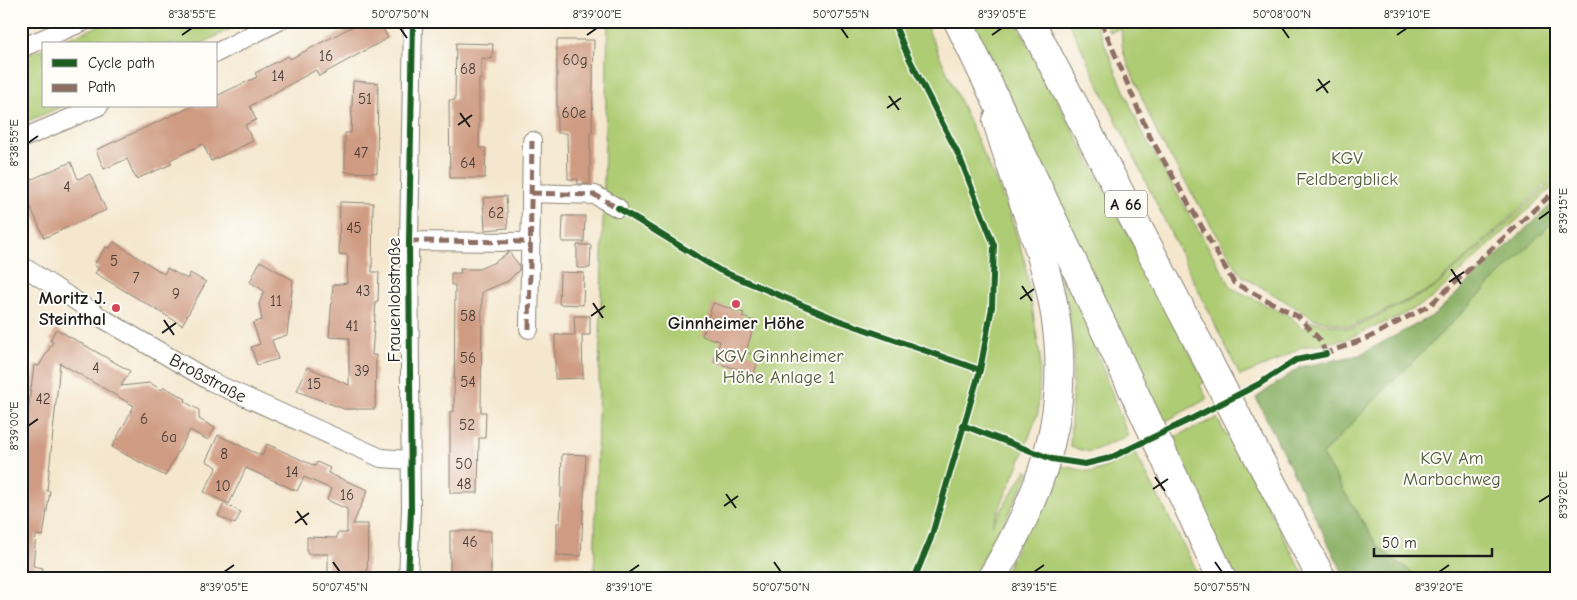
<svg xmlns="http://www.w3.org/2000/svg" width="1577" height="600" viewBox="0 0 1577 600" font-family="'Comic Neue',sans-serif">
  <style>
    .green { fill: #aecc73; stroke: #657448 }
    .forest { fill: #8ab065; stroke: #536640 }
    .building { fill: #cf9b82 }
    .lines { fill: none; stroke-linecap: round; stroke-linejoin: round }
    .minor-casing { stroke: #888275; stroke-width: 20 }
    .trunk-casing { stroke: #888275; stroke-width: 30 }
    .motorway-casing { stroke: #888275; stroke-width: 30 }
    .minor { stroke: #fff; stroke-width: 18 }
    .trunk { stroke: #fff; stroke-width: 28 }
    .motorway { stroke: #fff; stroke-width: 28 }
    .quiet { stroke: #8d6e63; stroke-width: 5; stroke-dasharray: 10 5; stroke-linecap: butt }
    .cycleway-casing { stroke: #fdfcf7; stroke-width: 9 }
    .cycleway { stroke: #1b5e20; stroke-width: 6 }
    .ticks { fill: none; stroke: #1c1c1c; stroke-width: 2 }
    .poi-dot { fill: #d1495b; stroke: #fdfcf7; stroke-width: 2 }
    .labels { text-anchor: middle; stroke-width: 4; stroke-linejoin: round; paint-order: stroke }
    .number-label { font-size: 15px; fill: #493c36 }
    .shield { fill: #fdfcf7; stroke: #605f5e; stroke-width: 1 }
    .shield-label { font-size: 16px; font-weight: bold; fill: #1c1c1c }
    .park-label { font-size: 18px; fill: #4f5a3a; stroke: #fdfcf7 }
    .poi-label { font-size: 18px; font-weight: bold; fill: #1c1c1c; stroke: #fdfcf7; text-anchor: end }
    .street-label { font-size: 18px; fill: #1c1c1c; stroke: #fdfcf7 }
    .neatline { fill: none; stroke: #1c1c1c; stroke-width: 2 }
    .ticks-label { font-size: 12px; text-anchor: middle; fill: #1c1c1c }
  </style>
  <rect width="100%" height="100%" fill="#fdfcf7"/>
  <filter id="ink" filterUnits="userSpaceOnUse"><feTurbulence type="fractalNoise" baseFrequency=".02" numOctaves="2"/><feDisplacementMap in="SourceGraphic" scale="10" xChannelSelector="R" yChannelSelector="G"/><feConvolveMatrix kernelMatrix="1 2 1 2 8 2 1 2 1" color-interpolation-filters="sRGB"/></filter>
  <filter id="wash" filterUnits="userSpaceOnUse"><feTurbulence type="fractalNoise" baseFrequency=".0096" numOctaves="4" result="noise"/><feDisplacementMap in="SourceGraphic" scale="20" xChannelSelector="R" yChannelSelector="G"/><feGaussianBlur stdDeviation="1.12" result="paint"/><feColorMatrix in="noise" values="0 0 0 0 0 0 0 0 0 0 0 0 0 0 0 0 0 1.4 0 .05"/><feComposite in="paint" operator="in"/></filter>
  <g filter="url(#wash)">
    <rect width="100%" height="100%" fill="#f4e7ce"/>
    <path class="green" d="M111 21H246L201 44H54Z
      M608 21H924L1008 208 1025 263 1040 356 1038 413 1019 464 992 525 1026 470 1030 472 1004 523 971 579H594Z
      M973 21H1016L1205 382 1200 385 1207 399 1162 423Z
      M1068 21H1095L1141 131 1232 288 1291 317 1303 329 1311 321 1351 329 1433 289 1556 178V184L1432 298 1399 317 1344 340 1301 347 1279 360 1240 376Z
      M1105 21H1556V175L1433 288 1351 327 1315 319 1241 275 1159 138 1123 52 1121 29 1109 32Z
      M44 48V106H63L21 124V57Z
      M1556 219V579H1421L1378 547 1322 455 1381 393Z
      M1061 257 1128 436 1090 452 1070 447 1074 349 1066 299 1055 259Z
      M1217 418 1226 435 1229 434 1306 579H1232L1170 439Z
      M1135 452 1201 579H1002L1056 465 1092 472 1112 465Z"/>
    <path class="forest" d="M1556 200V219L1381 393 1322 455 1378 547 1421 579H1346L1256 398 1300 367 1359 355 1434 315Z"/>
    <g id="blocks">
      <path class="building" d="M363 21H379L388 38 319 76 316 70 250 106 256 120 245 125 253 141 211 161 203 144 170 160 172 164 136 179 127 159 104 169 96 150 193 106H216V96L257 77 255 73 288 56 290 59Z
        M557 40H594L592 133H590V184H578V179H568L567 133H557Z
        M456 43 493 44 492 59 481 58V79H479V148H486L485 178H450L449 100H455Z
        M353 81 378 83 377 173 345 172V133H351Z
        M71 162 78 179 90 174 106 210 44 238 21 184Z
        M506 196 508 228 485 230 483 198Z
        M340 202 373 203 372 272H379L378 301H376L372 355H376L375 409H344L297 391 307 367 349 385V338L329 337 333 285 347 283 348 255 339 254Z
        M563 216H585L584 242H562Z
        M114 242 164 274 167 268 187 279 190 273 206 282 182 325 95 273 99 268 94 265 106 247 109 248Z
        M577 245H591L590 268H577Z
        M509 252 519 265V270L508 281 482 292 481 412H486L485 438H479L478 493H450V411L454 412 455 285H451V273H461L460 269H479L495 262Z
        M260 261 293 280 287 335 272 340 278 359 257 365 251 347 260 344 253 323 262 320 259 304 264 291 250 282Z
        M560 272 584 273 583 305 559 304Z
        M713 303 744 313 742 317 755 321 746 352 759 357 754 374 714 362 720 341 702 336Z
        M574 316H590V335H582L583 378 555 379V335H575Z
        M56 329 130 371 121 386 150 383 162 390 164 387 186 399 185 402 199 410V419L215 428 208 440 190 430 165 476 112 447 134 406 60 363 47 491H50L43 536 36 535 33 566 43 568 41 579H21V466L34 365 39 366 53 342 50 340Z
        M218 435 262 456 267 444 315 466 317 462 330 468 328 473 368 490 353 524H368L367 579H338V574H328V554H307V537L337 538V533H347V509L327 500 331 489 304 477 297 491 246 468 229 504 204 492 217 467 206 461Z
        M562 454 586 455 581 556 557 555V523H560Z
        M224 504 241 512 235 524 218 516Z
        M450 531H491V576H450Z"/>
    </g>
  </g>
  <g filter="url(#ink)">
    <use href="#blocks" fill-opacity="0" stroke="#888275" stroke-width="1"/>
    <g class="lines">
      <defs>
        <path id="minor" d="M21 48 85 21
          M216 53 279 21
          M21 139 99 106
          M531 193 595 195 618 208
          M409 241 531 242
          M21 265 102 318 212 382 381 458 409 460
          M529 329 532 141
          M408 579 411 509 409 241 413 21"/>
        <path id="trunk" d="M991 579C1054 474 1079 382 1043 262 1029 214 1011 169 997 121"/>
        <path id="motorway" d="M958 21 1030 171 1222 579
          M1030 21 1322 579"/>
      </defs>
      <use href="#minor" class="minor-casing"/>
      <use href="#trunk" class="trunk-casing"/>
      <use href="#motorway" class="motorway-casing"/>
      <use href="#minor" class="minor"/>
      <use href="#trunk" class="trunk"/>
      <use href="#motorway" class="motorway"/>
      <path class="quiet" d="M1101 21 1149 135 1234 283 1299 317 1320 340 1326 354
        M531 193 595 195 618 208
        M409 241 531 242
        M529 329 532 141
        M1323 354 1368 338 1430 305 1556 190"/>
      <defs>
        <path id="cycleway" d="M893 21 907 54 960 158 994 245 992 307 980 370 931 538 914 579
          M618 208 719 270 838 320 980 370
          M962 425 1052 459 1085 464 1110 458 1191 419 1259 384 1296 360 1326 354
          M408 579 411 509 409 241 413 21"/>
      </defs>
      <use href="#cycleway" class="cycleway-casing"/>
      <use href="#cycleway" class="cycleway"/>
    </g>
  </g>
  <path class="ticks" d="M400 28 407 38M841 28 848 38M1282 28 1289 38M182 35 192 28M587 35 597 28M992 35 1002 28M1397 35 1407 28M1318 79 1328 93M1316 91 1330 81M889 96 899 110M887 108 901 98M460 113 470 127M458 125 472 115M28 143 38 136M1539 219 1550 211M1451 269 1461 284M1449 282 1464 272M1022 286 1032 301M1020 299 1034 289M593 303 603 318M591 316 605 306M164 320 174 335M162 333 176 323M28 426 38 419M1155 477 1165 491M1153 489 1168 479M726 494 736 508M1539 502 1550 495M724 506 738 496M297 511 307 525M295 523 309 513M333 562 340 572M774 562 781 572M1215 562 1222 572M224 572 234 565M629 572 639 565M1034 572 1044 565M1439 572 1449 565"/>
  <g class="poi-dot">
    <circle cx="736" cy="304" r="5"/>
    <circle cx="116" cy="308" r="5"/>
  </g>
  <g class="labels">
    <g class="number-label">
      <text x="326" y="61">16</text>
      <text x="575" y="65">60g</text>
      <text x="468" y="74">68</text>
      <text x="278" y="81">14</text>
      <text x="365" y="104">51</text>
      <text x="574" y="118">60e</text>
      <text x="361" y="158">47</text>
      <text x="468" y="168">64</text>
      <text x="67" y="192">4</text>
      <text x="496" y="218">62</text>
      <text x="354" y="233">45</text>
      <text x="114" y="266">5</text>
      <text x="136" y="283">7</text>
      <text x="363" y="296">43</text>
      <text x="176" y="299">9</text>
      <text x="276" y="306">11</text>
      <text x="468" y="321">58</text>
      <text x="352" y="331">41</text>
      <text x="468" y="363">56</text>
      <text x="96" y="373">4</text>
      <text x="362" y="376">39</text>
      <text x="468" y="387">54</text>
      <text x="314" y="389">15</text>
      <text x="43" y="404">42</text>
      <text x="144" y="424">6</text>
      <text x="467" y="430">52</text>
      <text x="169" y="442">6a</text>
      <text x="224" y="459">8</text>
      <text x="464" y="469">50</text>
      <text x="292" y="477">14</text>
      <text x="464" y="489">48</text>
      <text x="223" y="491">10</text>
      <text x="347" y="500">16</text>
      <text x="470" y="547">46</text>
    </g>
    <rect class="shield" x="1105" y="190.5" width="42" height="27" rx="4"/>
    <g class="shield-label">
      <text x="1126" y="210">A 66</text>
    </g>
    <g class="park-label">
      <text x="1347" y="164">KGV<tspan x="1347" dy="21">Feldbergblick</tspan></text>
      <text x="779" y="362">KGV Ginnheimer<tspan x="779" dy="21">Höhe Anlage 1</tspan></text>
      <text x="1452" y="464">KGV Am<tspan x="1452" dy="21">Marbachweg</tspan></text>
    </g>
    <g class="poi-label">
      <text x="106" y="304">Moritz J.<tspan x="106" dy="21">Steinthal</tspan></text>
      <text x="736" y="329" text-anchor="middle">Ginnheimer Höhe</text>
    </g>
    <g class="street-label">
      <text transform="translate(394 300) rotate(-90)" y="6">Frauenlobstraße</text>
      <text transform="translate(208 378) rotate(28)" y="6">Broßstraße</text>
    </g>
  </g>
  <rect width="1577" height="600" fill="none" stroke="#fdfcf7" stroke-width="55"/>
  <rect x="42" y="42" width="175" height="65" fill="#fdfcf7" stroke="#a3a29f"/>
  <rect x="52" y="59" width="25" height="8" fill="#1b5e20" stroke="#a3a29f"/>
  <text x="88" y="68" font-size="15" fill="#1c1c1c">Cycle path</text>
  <rect x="52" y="84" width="25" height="8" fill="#8d6e63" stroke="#a3a29f"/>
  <text x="88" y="92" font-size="15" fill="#1c1c1c">Path</text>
  <path d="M1374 548v8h118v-8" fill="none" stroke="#1c1c1c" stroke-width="2.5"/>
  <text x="1382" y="548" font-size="15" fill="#1c1c1c" stroke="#fdfcf7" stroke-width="4" paint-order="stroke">50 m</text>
  <rect x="28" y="28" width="1522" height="544" class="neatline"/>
  <g class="ticks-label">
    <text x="192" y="18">8°38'55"E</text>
    <text x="400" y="18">50°07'50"N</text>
    <text x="597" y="18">8°39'00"E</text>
    <text x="841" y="18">50°07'55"N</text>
    <text x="1002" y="18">8°39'05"E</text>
    <text x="1282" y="18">50°08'00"N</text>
    <text x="1407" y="18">8°39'10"E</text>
    <text transform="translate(14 143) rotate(-90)" y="4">8°38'55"E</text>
    <text transform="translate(1563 211) rotate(-90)" y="4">8°39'15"E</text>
    <text transform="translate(14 426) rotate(-90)" y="4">8°39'00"E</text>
    <text transform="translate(1563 495) rotate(-90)" y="4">8°39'20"E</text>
    <text x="224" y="591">8°39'05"E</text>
    <text x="340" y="591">50°07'45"N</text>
    <text x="629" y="591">8°39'10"E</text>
    <text x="781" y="591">50°07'50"N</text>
    <text x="1034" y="591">8°39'15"E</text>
    <text x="1222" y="591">50°07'55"N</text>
    <text x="1439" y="591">8°39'20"E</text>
  </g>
</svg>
